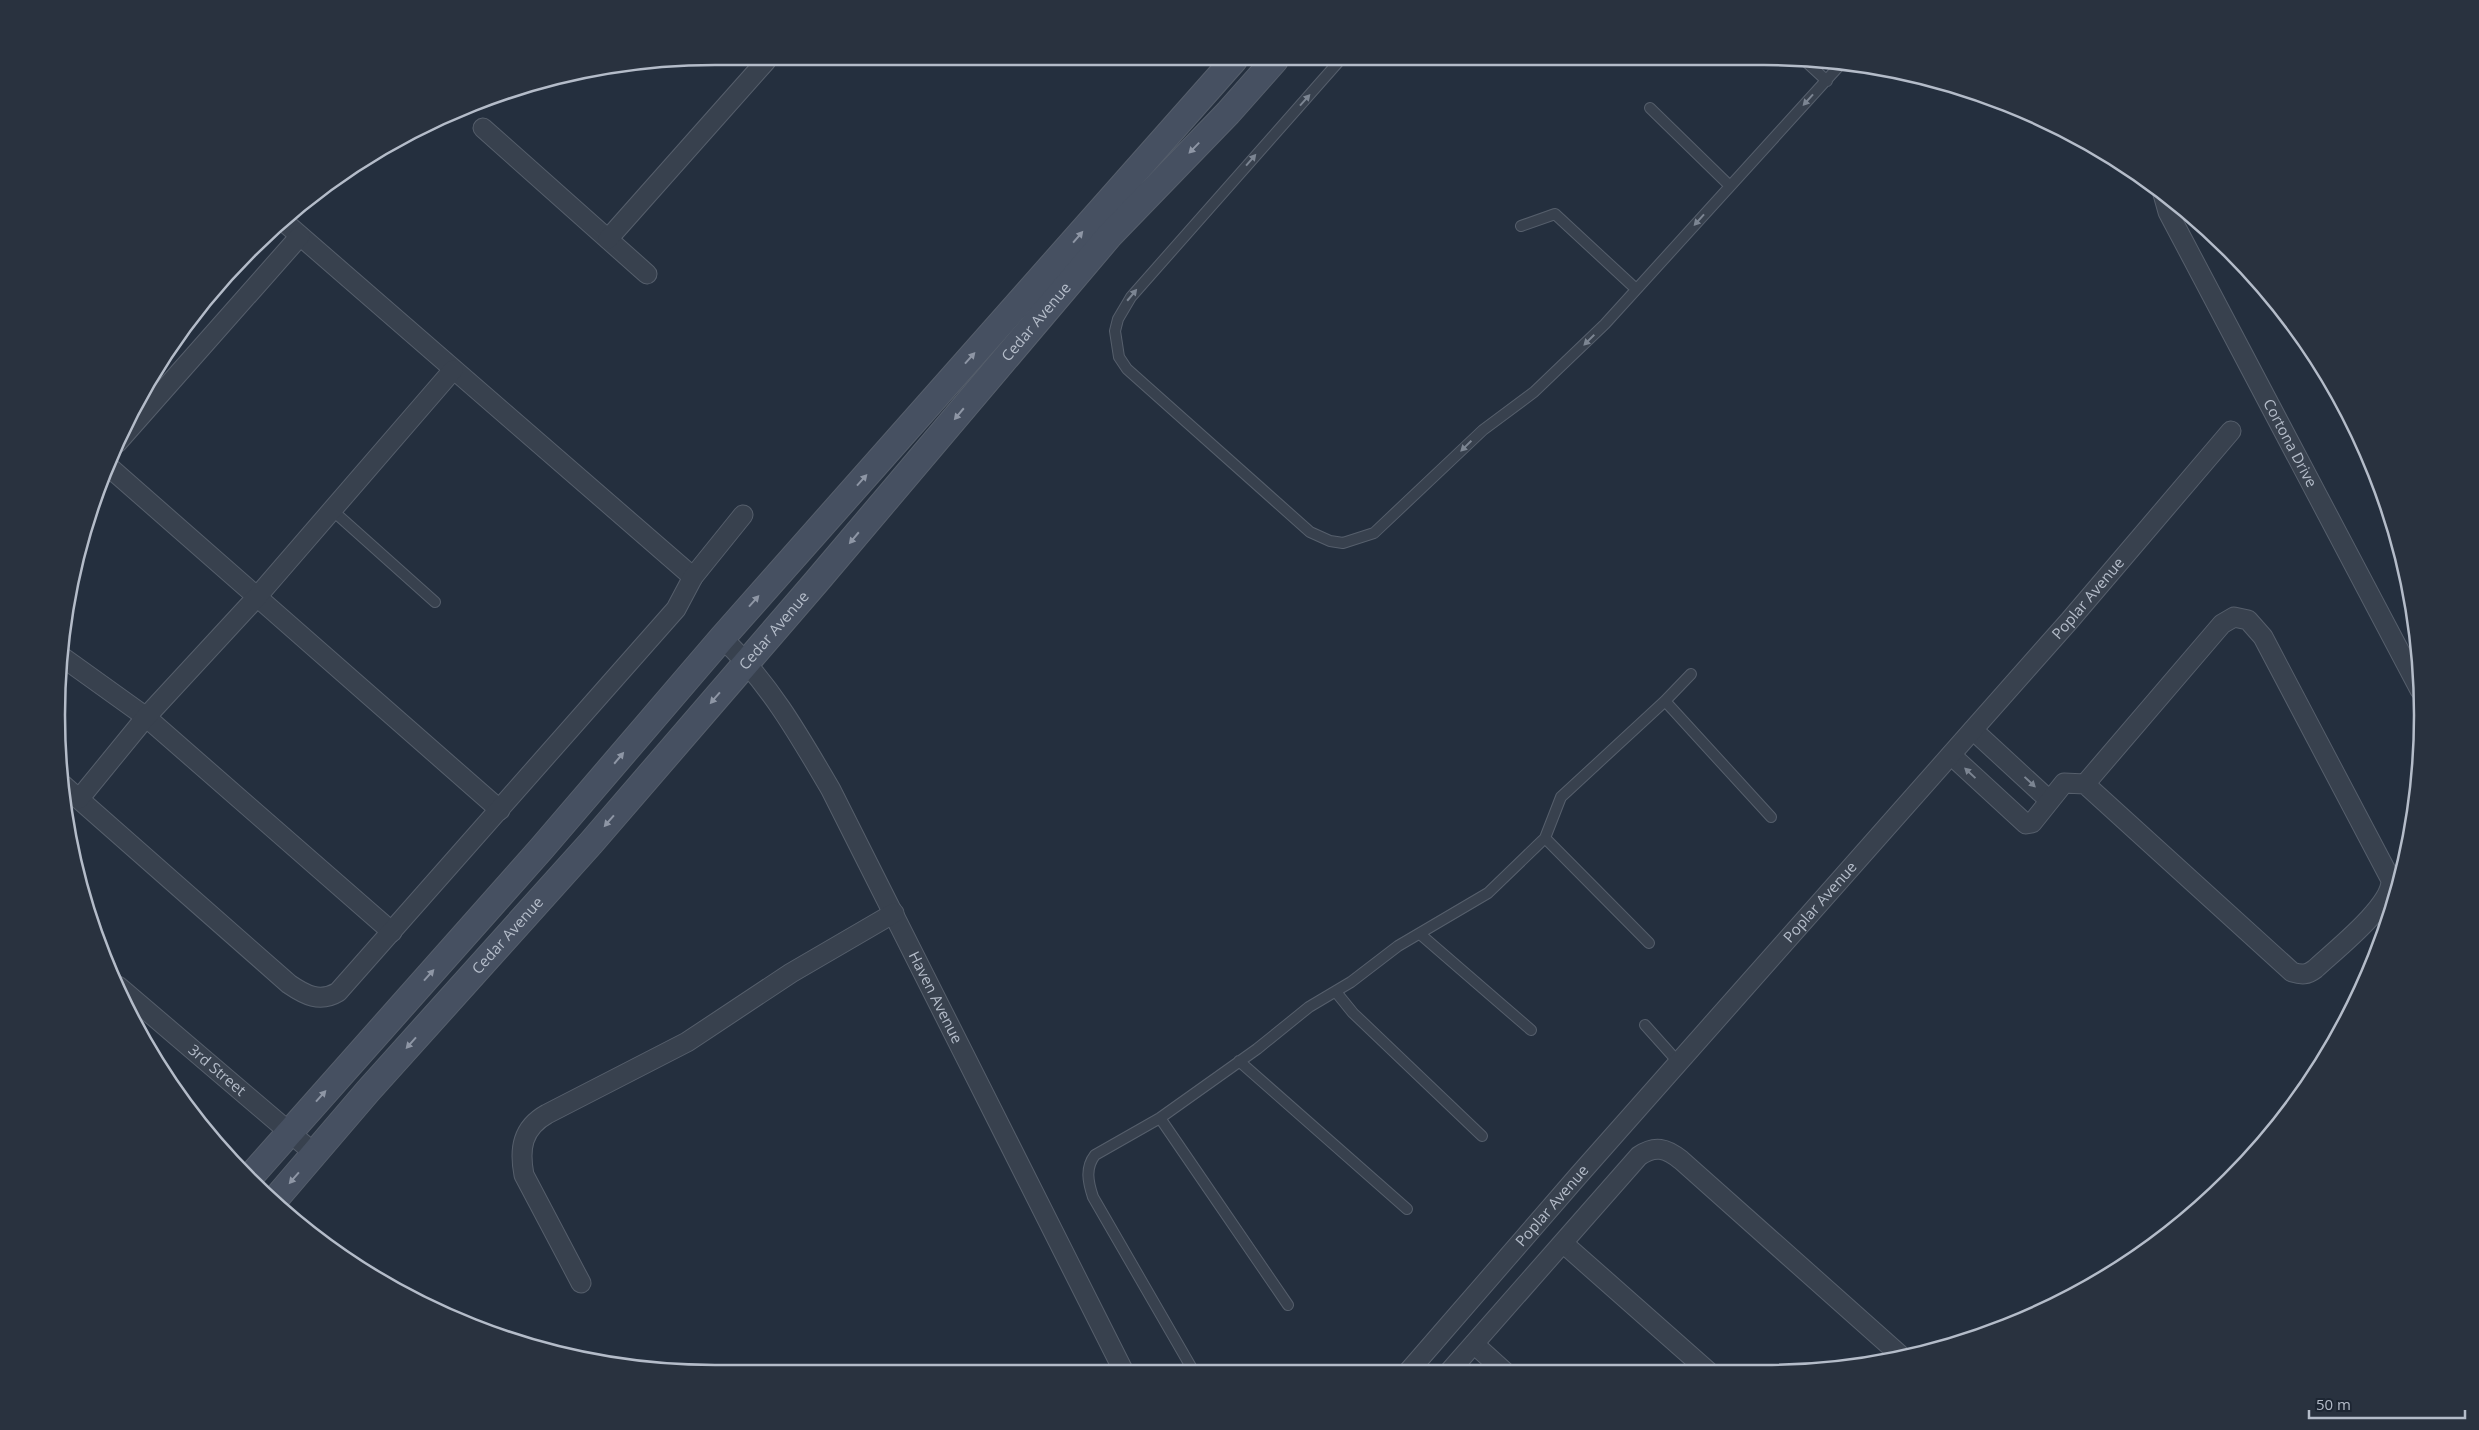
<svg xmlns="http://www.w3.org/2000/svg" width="2479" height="1430" viewBox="0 0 2479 1430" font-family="'Open Sans',sans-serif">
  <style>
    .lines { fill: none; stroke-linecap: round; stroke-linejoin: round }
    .lane-casing { stroke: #565f6c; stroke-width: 12 }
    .street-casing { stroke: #565f6c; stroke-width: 21 }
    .secondary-casing { stroke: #565f6c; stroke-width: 28 }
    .lane { stroke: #38414e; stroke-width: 10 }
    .street { stroke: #38414e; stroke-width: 19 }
    .secondary { stroke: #465061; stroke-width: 26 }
    .oneway { fill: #7c8592 }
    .oneway2 { fill: #8e96a5 }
    .labels { text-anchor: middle; stroke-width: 4; stroke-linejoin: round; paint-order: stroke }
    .street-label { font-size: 15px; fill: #b4bcc9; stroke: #1d2633 }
    .rim { fill: none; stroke: #b4bcc9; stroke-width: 2.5 }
  </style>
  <rect width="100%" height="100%" fill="#242f3e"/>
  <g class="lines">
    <defs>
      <path id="lane" d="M1802 58 1827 81
        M1341 59 1131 297 1118 319 1115 331 1119 357 1127 369 1310 532 1330 541 1343 543 1374 533 1483 430 1534 392 1605 324 1841 64
        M1650 108 1730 186
        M1521 226 1555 214 1636 289
        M331 509 435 602
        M1665 701 1771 817
        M1545 838 1649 943
        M1420 934 1531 1030
        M1336 992 1353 1013 1482 1136
        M1645 1025 1679 1063
        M1239 1061 1407 1209
        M1160 1118 1288 1305
        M1194 1372 1093 1197C1088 1182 1085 1168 1095 1155L1160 1118 1257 1049 1309 1007 1351 982 1398 946 1488 893 1545 838 1561 797 1665 701 1691 674"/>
      <g id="street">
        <path d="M483 128 647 274"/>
        <path id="s1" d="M2163 194 2168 212 2420 690"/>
        <path d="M282 220 693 577"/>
        <path d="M608 239 766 61"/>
        <path d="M117 443 300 236"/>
        <path d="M108 466 500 810"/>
        <path id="s2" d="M722 638C768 681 799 735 831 790L1124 1372"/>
        <path d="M61 656 146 717 392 932"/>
        <path d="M1973 730 2049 800"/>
        <path d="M1951 755 2026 824 2032 823 2064 783 2085 784 2292 972C2302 975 2307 975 2315 969 2334 951 2392 906 2391 880L2263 637 2248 620 2234 617 2222 624 2085 784"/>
        <path d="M63 785 289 984C305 995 320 1003 338 992L676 609 693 577 743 515"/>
        <path d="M79 799 146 717 256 598 453 370"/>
        <path id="s3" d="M118 986 315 1154"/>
        <path d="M1563 1243 1709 1372"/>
        <path d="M581 1283 524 1175C519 1149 522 1128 547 1114L687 1042 791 973 894 913"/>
        <path d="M1474 1344 1505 1372"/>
        <path id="s4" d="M1408 1372 1578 1176 2070 620 2231 431"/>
        <path d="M1449 1372 1639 1156C1655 1145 1666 1148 1681 1160L1899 1354"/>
      </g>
      <g id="secondary">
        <path d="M250 1177 542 848 722 638 1234 60"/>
        <path id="s5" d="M273 1202 368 1091 591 843 817 581 1110 235 1228 113 1275 60"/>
      </g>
    </defs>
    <use href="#lane" class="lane-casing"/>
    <use href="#street" class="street-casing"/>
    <use href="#secondary" class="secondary-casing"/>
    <use href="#lane" class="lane"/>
    <use href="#street" class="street"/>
    <use href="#secondary" class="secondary"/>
  </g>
  <defs><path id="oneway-solid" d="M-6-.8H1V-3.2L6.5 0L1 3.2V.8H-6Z" transform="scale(1.25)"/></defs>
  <g class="oneway">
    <use href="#oneway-solid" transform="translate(1305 100) rotate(-48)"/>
    <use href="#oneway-solid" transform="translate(1808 100) rotate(132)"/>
    <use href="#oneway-solid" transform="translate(1251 160) rotate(-49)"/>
    <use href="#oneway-solid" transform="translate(1699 220) rotate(132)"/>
    <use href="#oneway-solid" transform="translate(1132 295) rotate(-50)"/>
    <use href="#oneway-solid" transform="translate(1589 340) rotate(135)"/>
    <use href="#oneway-solid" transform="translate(1466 446) rotate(136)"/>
    <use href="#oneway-solid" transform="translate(1970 773) rotate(-137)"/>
    <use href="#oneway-solid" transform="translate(2030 782) rotate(43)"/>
  </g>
  <g class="oneway2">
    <use href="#oneway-solid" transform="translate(1194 148) rotate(134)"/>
    <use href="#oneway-solid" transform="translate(1078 237) rotate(-49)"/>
    <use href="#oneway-solid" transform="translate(970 358) rotate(-48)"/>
    <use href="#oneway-solid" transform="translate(959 414) rotate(130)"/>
    <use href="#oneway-solid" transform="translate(862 480) rotate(-48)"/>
    <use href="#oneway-solid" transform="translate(854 538) rotate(130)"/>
    <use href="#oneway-solid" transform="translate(754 601) rotate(-48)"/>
    <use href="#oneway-solid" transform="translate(715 698) rotate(131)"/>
    <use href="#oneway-solid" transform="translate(619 758) rotate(-50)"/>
    <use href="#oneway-solid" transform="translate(609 821) rotate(131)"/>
    <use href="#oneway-solid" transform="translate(429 975) rotate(-48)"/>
    <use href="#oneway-solid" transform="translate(411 1043) rotate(132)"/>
    <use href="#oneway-solid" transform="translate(321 1096) rotate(-48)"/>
    <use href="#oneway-solid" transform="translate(294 1178) rotate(131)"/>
  </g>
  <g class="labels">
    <g class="street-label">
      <text dy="5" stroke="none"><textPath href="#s5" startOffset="1165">Cedar Avenue</textPath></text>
      <text dy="5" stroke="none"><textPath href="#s1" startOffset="280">Cortona Drive</textPath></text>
      <text dy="5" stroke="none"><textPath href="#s4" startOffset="1030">Poplar Avenue</textPath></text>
      <text dy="5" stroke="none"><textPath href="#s5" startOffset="760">Cedar Avenue</textPath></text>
      <text dy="5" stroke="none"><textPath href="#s4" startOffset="625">Poplar Avenue</textPath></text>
      <text dy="5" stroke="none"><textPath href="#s5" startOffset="355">Cedar Avenue</textPath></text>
      <text dy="5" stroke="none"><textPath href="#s2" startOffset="420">Haven Avenue</textPath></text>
      <text dy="5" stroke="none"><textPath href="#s3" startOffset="130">3rd Street</textPath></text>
      <text dy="5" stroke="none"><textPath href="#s4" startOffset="220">Poplar Avenue</textPath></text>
    </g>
  </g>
  <path d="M0 0H2479V1430H0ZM715 65H1764A650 650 0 0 1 2414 715V715A650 650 0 0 1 1764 1365H715A650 650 0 0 1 65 715V715A650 650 0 0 1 715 65Z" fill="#29323f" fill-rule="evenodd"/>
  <path class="rim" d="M715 65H1764A650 650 0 0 1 2414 715V715A650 650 0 0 1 1764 1365H715A650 650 0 0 1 65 715V715A650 650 0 0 1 715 65Z"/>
  <path d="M2309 1410v8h156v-8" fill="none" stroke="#b4bcc9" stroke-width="2.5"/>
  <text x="2316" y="1410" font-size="15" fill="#b4bcc9" stroke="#1d2633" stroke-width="4" paint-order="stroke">50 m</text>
</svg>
